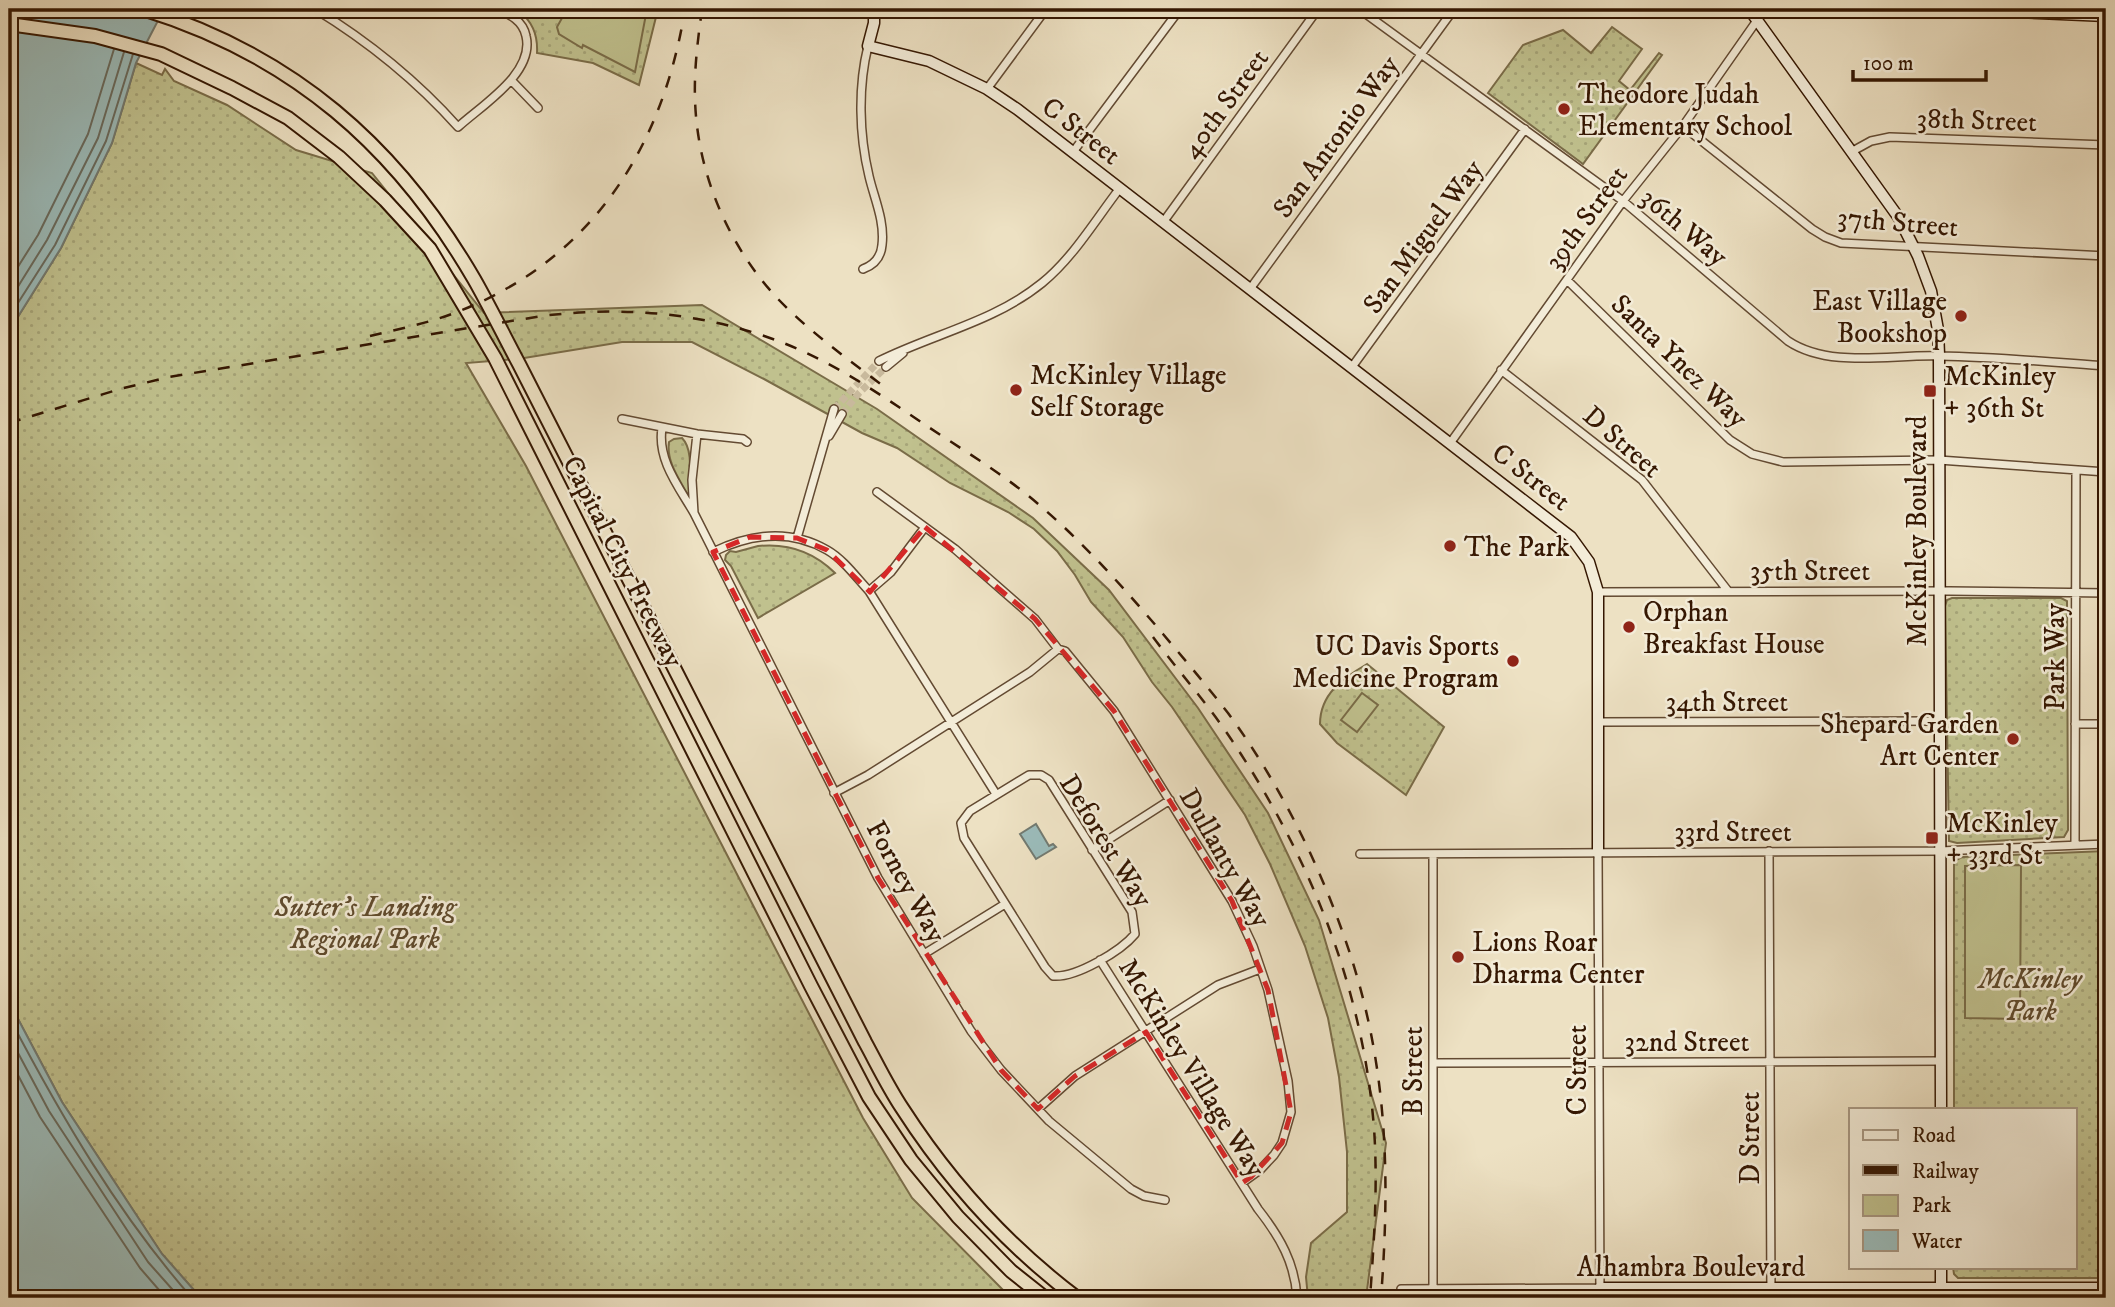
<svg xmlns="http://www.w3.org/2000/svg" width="2115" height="1307" viewBox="0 0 2115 1307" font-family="'IM FELL DW Pica',serif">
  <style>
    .green { fill: url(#green-dots); stroke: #7a6c48; stroke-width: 2 }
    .pitch { fill: #c0c18e; stroke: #7a6c48; stroke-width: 2 }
    .water { fill: #9bbcbb; stroke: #727a71; stroke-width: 2 }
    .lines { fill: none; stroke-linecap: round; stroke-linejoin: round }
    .shore { stroke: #686a5e; stroke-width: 2 }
    .street-tunnel { stroke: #c8b99c; stroke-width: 7; stroke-dasharray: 7 3.5; stroke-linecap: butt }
    .street-casing { stroke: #634a32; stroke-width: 10 }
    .secondary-casing { stroke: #351702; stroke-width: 13 }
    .highway-casing { stroke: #351702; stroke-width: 16 }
    .street { stroke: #f3ecd8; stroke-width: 7 }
    .secondary { stroke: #f3ecd8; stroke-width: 10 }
    .highway { stroke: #ede1c3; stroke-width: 12 }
    .rail { stroke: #351702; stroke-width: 2.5; stroke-dasharray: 12 12; stroke-linecap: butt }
    .marked { fill: none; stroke: #d62828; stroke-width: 5; stroke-dasharray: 14 9; stroke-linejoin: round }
    .poi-dot { fill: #8f2418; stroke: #f3ecd8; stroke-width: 2.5 }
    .labels { text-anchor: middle; stroke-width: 5; stroke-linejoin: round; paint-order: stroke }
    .poi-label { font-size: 28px; fill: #351702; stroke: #f3ecd8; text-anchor: start }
    .street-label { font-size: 28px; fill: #351702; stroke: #f3ecd8 }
    .park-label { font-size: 28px; font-style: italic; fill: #5f4a2c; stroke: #f3ecd8 }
  </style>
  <defs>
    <pattern id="green-dots" width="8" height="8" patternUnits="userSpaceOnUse" patternTransform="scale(1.75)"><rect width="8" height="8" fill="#c0c18e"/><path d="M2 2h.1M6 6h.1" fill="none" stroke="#a6a579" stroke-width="1.8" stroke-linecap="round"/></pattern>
  </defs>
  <rect width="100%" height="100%" fill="#ede1c3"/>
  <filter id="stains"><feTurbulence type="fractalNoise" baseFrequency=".00286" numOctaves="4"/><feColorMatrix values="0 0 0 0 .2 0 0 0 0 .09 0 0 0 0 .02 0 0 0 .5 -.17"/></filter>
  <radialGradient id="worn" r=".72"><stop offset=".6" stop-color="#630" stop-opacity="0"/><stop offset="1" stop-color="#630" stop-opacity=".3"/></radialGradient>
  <path class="green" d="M517 9H658L639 85 593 63 537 53C538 34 532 21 517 9Z
    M1612 27 1642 49 1619 81 1630 90 1659 53 1662 55 1583 164 1488 93 1523 45 1563 30 1591 53Z
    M136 63 162 75 165 69 174 81 227 105 296 150 372 173 484 313 702 305 877 409 1033 518 1109 590 1198 708 1268 813 1319 920 1386 1143 1366 1298H1308L1306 1277 1311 1243 1347 1212V1152L1339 1077 1328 1018 1305 946 1270 864 1245 815 1172 707 1152 682 1123 637 1091 602 1075 575 1057 551 1034 529 1008 512 950 483 897 448 862 433 764 379 692 342H622L518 359 466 363 526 466 863 1118 912 1198 1011 1298H201L162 1254 62 1102 9 1002V331L61 248 112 143Z
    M682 438C695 451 688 480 689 497 680 480 666 462 669 442L674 439Z
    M758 546C787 543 814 552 835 573L758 618 731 566 725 560 726 555 730 551 736 552Z
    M1952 598H2061L2067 601 2068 830 2064 837 1957 843 1949 841 1945 606 1947 600Z
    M1367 664 1444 727 1406 795 1337 743 1320 724C1320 694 1343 678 1367 664Z
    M2106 851V1278H1958L1954 1274 1953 1267H2075V1109H1954V861L1962 857Z"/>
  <path class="pitch" d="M567 9H647L635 72 583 45 582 48 559 34 557 27Z
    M1362 693 1378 705 1357 732 1341 720Z
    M2021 865 2020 1019 1965 1018V866Z"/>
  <path class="water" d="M9 9H164L136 63 112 143 61 248 9 331Z
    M1036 824 1049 846 1053 844 1056 847 1036 859 1020 834Z
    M9 1002 62 1102 162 1254 201 1298H9Z"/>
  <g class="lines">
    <path class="shore" d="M9 281 38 235 88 134 114 49
      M9 301 47 240 98 138 124 52
      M9 317 55 245 106 141 133 54
      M9 1017C61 1116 118 1214 192 1298
      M9 1036 49 1111 148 1262 180 1298
      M9 1058 40 1117 140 1268 166 1298"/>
    <path class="street-tunnel" d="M834 409 879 361
      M842 414 859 393 886 367"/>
    <defs>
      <path id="street" d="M315 9C369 42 416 80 458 127 482 105 535 73 526 36 523 21 510 14 496 9
        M1359 9 1623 201 1788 341C1830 369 1892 354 1940 356 1996 357 2051 362 2106 366
        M511 80 538 108
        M987 89 1046 9
        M1683 126 1812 229 1825 237 1841 243 2106 256
        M1073 152 1180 9
        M1851 152 1871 141 1890 137 2106 145
        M1164 221 1318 9
        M863 269C874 265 881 257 882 245 885 221 874 198 869 176 859 134 858 87 868 46
        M1567 280 1730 440 1752 454 1783 462 1939 460 2106 472
        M1250 289 1454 9
        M879 361C933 334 994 322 1042 283 1073 258 1096 219 1120 188
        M886 367 903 353
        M1352 367 1525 129
        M1501 370 1642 480 1728 591
        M622 419 697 434 743 439 747 442
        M662 428C657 460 679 487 694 513L692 480 697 434
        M829 436 842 414
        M1451 442 1623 201 1683 126 1765 9
        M877 492 955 549 1035 619 1058 649
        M694 513 878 878 971 1031 1001 1070 1049 1121 1131 1189 1144 1196 1165 1200
        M797 538 834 409
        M713 552C750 534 789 528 827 550 843 559 856 577 869 591L996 794
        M869 591 891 572 925 527
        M1598 592 1949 591 2106 593
        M1599 722 1939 721
        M2075 724H2106
        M1029 775H1041L1049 780 1132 912 1135 934C1121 951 1076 978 1053 976L1045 967 964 838 961 823 970 811Z
        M834 793 868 775 1030 672 1058 649 1065 651 1114 711 1232 901 1253 946 1268 990 1288 1081 1291 1112 1282 1143 1274 1155 1260 1170 1242 1183
        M2075 844 2076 470
        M1092 850 1170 800
        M1769 851 1771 1298
        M1598 853 1600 1298
        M1360 854 1940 851 2106 844
        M924 954 1005 904
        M1100 960 1258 1209C1280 1237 1295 1263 1297 1298
        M1433 1063 1941 1061
        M1038 1109 1075 1076 1218 985 1260 969
        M1433 1288V854
        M1401 1289 1600 1288"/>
      <path id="secondary" d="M874 9V23L868 46 929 61 987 89 1017 109 1571 537 1589 562 1598 592V853
        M1749 9 1899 218 1918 256 1931 291 1938 330 1939 355 1941 1109
        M1952 9 2106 16
        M1941 1267V1298
        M1600 1288H2106"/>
      <path id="highway" d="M143 9C292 55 396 145 474 279 490 307 504 336 519 364L865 1042C877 1064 888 1087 902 1108 949 1181 1008 1246 1077 1298
        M9 24 95 36 161 54 232 88 288 118 339 157 385 200 430 249 495 358 811 986 869 1097 911 1160 958 1217 1011 1271 1045 1298"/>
    </defs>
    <use href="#street" class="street-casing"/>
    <use href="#secondary" class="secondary-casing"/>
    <use href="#highway" class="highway-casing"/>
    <use href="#street" class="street"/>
    <use href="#secondary" class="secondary"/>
    <use href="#highway" class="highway"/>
    <path class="rail" d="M702 9C698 38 694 69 695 99 697 173 728 246 779 300 811 333 849 360 886 388
      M370 336C399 329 429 323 457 312 592 260 663 147 685 9
      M9 423 120 389 169 377 542 316C614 307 687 311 758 334 819 353 871 388 924 424 961 449 1002 473 1037 503 1083 542 1124 588 1163 634 1185 660 1207 686 1228 713 1275 777 1313 851 1340 925 1387 1051 1391 1166 1381 1298
      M1153 637C1179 672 1207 703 1231 739 1309 855 1363 987 1374 1128 1378 1185 1374 1242 1370 1298"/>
  </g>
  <path class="marked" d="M925 527 1035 619 1114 711 1232 901 1268 990 1291 1112 1282 1143 1251 1177 1242 1183 1146 1032 1075 1076 1038 1109 1001 1070 878 878 713 552 750 537 797 538 827 550 870 592Z"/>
  <g class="poi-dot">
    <circle cx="1564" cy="109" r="7"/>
    <circle cx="1961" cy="316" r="7"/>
    <circle cx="1016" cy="390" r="7"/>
    <rect x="1923" y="384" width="14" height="14" rx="3.5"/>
    <circle cx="1450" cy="546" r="7"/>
    <circle cx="1629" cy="627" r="7"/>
    <circle cx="1513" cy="661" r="7"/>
    <circle cx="2013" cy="739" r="7"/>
    <rect x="1925" y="831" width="14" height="14" rx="3.5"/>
    <circle cx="1458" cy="957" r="7"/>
  </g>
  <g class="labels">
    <g class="poi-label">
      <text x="1578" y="103">Theodore Judah<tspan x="1578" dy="32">Elementary School</tspan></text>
      <text x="1947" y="310" text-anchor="end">East Village<tspan x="1947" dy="32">Bookshop</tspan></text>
      <text x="1030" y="384">McKinley Village<tspan x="1030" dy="32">Self Storage</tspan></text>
      <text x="1944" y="385">McKinley<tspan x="1944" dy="32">+ 36th St</tspan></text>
      <text x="1464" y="556">The Park</text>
      <text x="1643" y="621">Orphan<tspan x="1643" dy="32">Breakfast House</tspan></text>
      <text x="1499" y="655" text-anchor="end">UC Davis Sports<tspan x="1499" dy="32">Medicine Program</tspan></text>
      <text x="1999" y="733" text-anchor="end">Shepard Garden<tspan x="1999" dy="32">Art Center</tspan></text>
      <text x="1946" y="832">McKinley<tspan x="1946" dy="32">+ 33rd St</tspan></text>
      <text x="1472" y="951">Lions Roar<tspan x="1472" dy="32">Dharma Center</tspan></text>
    </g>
    <g class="street-label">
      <text transform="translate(1224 103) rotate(-54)" y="10">40th Street</text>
      <text transform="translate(1977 119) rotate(2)" y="10">38th Street</text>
      <text transform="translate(1082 130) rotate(38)" y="10">C Street</text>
      <text transform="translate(1335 136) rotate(-54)" y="10">San Antonio Way</text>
      <text transform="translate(1585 217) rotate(-54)" y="10">39th Street</text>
      <text transform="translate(1898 221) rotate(5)" y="10">37th Street</text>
      <text transform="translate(1685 226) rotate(40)" y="10">36th Way</text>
      <text transform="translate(1422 236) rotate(-54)" y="10">San Miguel Way</text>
      <text transform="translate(1680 360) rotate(44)" y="10">Santa Ynez Way</text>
      <text transform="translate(1623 441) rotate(41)" y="10">D Street</text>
      <text transform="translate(1532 476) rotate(38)" y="10">C Street</text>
      <text transform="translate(1916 531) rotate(-90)" y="10">McKinley Boulevard</text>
      <text transform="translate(624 561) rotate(63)" y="10">Capital City Freeway</text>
      <text x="1810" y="580">35th Street</text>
      <text transform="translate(2054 657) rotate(-90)" y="10">Park Way</text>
      <text x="1727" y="711">34th Street</text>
      <text x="1733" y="841">33rd Street</text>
      <text transform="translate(1107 840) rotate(58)" y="10">Deforest Way</text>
      <text transform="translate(1226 857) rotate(60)" y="10">Dullanty Way</text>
      <text transform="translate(907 881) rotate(61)" y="10">Forney Way</text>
      <text x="1687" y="1051">32nd Street</text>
      <text transform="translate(1193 1067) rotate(58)" y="10">McKinley Village Way</text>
      <text transform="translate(1576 1070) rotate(-90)" y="10">C Street</text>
      <text transform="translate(1412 1071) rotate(-90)" y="10">B Street</text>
      <text transform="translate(1749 1138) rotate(-90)" y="10">D Street</text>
      <text x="1691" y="1276">Alhambra Boulevard</text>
    </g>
    <g class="park-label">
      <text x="365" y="916">Sutter's Landing<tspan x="365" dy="32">Regional Park</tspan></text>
      <text x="2030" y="988">McKinley<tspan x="2030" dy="32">Park</tspan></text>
    </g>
  </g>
  <rect width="2115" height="1307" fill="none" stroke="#ede1c3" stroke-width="35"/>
  <rect x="10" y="10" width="2094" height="1286" fill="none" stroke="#351702" stroke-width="3.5"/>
  <rect x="18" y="18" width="2080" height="1272" fill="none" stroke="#351702" stroke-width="2"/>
  <rect x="1849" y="1108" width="228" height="161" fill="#f3ecd8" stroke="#a79782" stroke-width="2"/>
  <rect x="1863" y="1130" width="35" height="10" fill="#f3ecd8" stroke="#a79782" stroke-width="2"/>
  <text x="1912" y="1142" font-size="21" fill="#351702">Road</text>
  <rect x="1863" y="1165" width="35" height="10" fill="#351702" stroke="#a79782" stroke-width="2"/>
  <text x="1912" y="1178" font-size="21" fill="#351702">Railway</text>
  <rect x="1863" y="1195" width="35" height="21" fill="#c0c18e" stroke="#a79782" stroke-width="2"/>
  <text x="1912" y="1212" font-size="21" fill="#351702">Park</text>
  <rect x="1863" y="1230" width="35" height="21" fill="#9bbcbb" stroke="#a79782" stroke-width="2"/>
  <text x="1912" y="1248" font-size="21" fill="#351702">Water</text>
  <path d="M1853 70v10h133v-10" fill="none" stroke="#351702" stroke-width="3.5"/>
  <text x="1863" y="70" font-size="21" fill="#351702" stroke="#f3ecd8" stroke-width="5" paint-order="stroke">100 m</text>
  <rect width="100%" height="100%" filter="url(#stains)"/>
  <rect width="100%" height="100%" fill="url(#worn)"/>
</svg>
